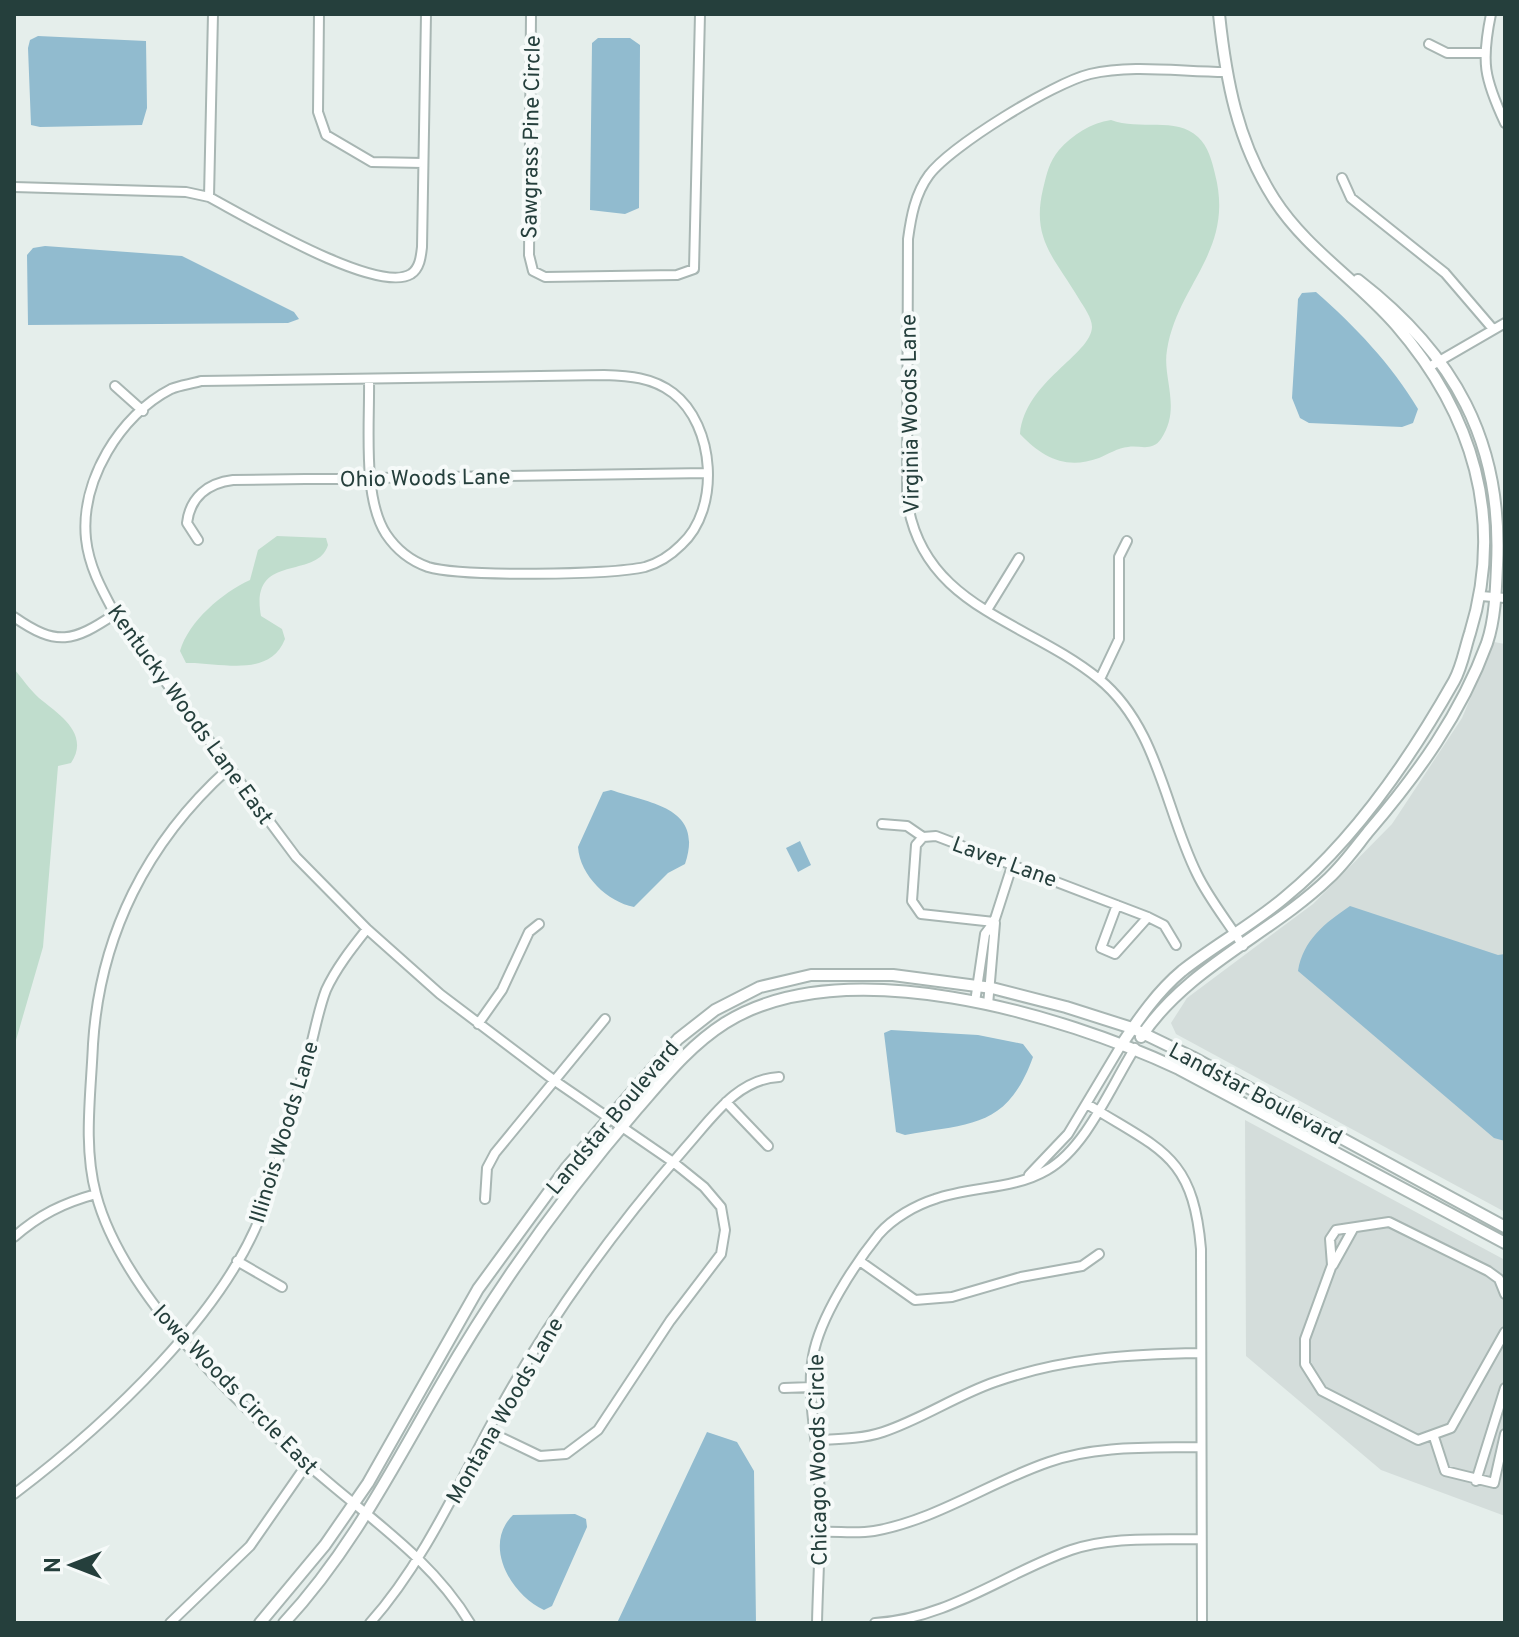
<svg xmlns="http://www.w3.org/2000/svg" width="1519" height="1637" viewBox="0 0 1519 1637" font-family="Overpass,sans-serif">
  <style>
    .built { fill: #d4dddb }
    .green { fill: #c0ddcd }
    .water { fill: #91bbcf }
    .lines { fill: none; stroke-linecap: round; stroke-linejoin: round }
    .minor-casing { stroke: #a8b6b3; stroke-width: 12 }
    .tertiary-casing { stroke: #a8b6b3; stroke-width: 14 }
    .minor { stroke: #fff; stroke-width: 8 }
    .tertiary { stroke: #fff; stroke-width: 10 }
    .labels { text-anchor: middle; stroke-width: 8; stroke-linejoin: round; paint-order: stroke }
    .street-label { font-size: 22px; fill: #253f3c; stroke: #f6faf9 }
  </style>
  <rect width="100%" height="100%" fill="#e5eeeb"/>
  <path class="built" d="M1494 642 1505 644V1212L1176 1034 1171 1023 1187 998 1313 904 1392 824 1462 718Z
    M1245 1120 1505 1260V1516L1381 1470 1246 1356Z"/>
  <path class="green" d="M1111 120C1139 131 1176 116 1198 137 1208 146 1212 161 1215 174 1235 251 1178 283 1167 350 1162 378 1182 408 1161 439 1152 452 1140 445 1128 447 1118 448 1108 454 1099 458 1066 470 1043 458 1020 434 1025 381 1091 355 1092 327 1092 318 1084 307 1079 299 1055 258 1031 240 1043 189 1047 173 1049 162 1059 150 1072 135 1091 123 1111 120Z
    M277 536 326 538 328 545C317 581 249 551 261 616L282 629 285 639C269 679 220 662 186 663L180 651C189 621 222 593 250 580L258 550Z
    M14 669C22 678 30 690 39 698 57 713 91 733 71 763L58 766 43 947 14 1047Z"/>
  <path class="water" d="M38 36 146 41 147 108 142 125 40 127 31 125 28 48 30 40Z
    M598 38H630L640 45 639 208 625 214 590 210 592 43Z
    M45 246 182 256 294 312 299 319 288 323 28 325 27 255 33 248Z
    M1316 292C1354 325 1392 365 1418 409L1413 423 1402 427 1309 423 1300 418 1292 398 1298 299 1302 293Z
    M611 790C653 804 704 808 685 864L668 873 634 907C608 902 580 876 578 847L603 792Z
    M800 841 811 865 798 872 786 848Z
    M1350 906 1498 955 1505 954V1141L1494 1138 1298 971C1303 940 1325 923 1350 906Z
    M891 1030 978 1035 1023 1044 1033 1057C1007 1129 970 1123 905 1135L896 1132 884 1033Z
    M707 1432 737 1442 754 1471 756 1623H617Z
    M575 1514 586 1519 587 1527 552 1606 544 1610C511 1595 482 1545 513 1515Z"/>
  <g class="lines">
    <defs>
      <path id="minor" d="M319 14 318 112 326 135 372 162 423 163
        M531 14 529 255 533 271 545 277 677 275 694 269 700 14
        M1491 14C1481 62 1484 78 1505 123
        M1429 44 1447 53H1483
        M1225 72C1182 72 1132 64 1090 74 1053 83 951 146 929 175 915 194 911 217 908 239L907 499C922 608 1027 620 1099 679 1158 727 1165 810 1197 874 1209 899 1228 922 1243 946
        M1342 178 1351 198 1445 273 1493 329
        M14 187 186 192 209 197C245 216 377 295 411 274 420 268 421 256 422 247L426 14
        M209 197 213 14
        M1429 367 1505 323
        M369 379C370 423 362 497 386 534 396 549 411 561 428 567 461 577 611 575 645 567 659 563 671 555 681 545 721 509 715 425 673 393 652 377 629 376 604 375L201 381C192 384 180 385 171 389 120 415 80 481 86 539 89 567 102 590 115 614L296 857 367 929 440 994 555 1081 673 1162 704 1187 721 1207 725 1230 721 1254 670 1321 598 1430 566 1454 540 1456 488 1431
        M115 386 143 411
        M198 540 187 523C190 497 208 483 233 480L707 473
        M1481 596 1505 598
        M987 610 1019 558
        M14 617C57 647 73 642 115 614
        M1100 679 1119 639V557L1127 541
        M228 769C147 842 100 935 93 1044 91 1093 83 1146 96 1194 123 1298 252 1419 334 1487 383 1528 436 1566 470 1623
        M882 824 907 826 923 837
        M1117 905 1101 948 1115 954 1148 917
        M994 922 921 914 912 901 916 845 923 837 936 836 1148 917 1164 925 1176 945
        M975 1002 985 934 994 922 1012 866
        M988 1005 995 923
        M478 1024 502 990 529 932 539 924
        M726 1102 768 1146
        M1087 1104C1160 1150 1193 1154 1201 1249L1202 1623
        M1029 1175 1068 1134 1122 1044
        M485 1199 487 1168 495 1153 605 1019
        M14 1237C39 1215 63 1203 96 1194
        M237 1261 282 1287
        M861 1262 915 1300 952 1297 1021 1277 1082 1266 1099 1254
        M1333 1265 1353 1229
        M1505 1294 1499 1279 1488 1271 1389 1222 1336 1230 1330 1239 1332 1265 1305 1339V1364L1322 1391 1418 1440 1451 1428 1505 1332
        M784 1388 812 1387
        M1434 1437 1445 1471 1494 1483 1505 1434
        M817 1440C839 1439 862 1439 883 1432 922 1419 957 1395 995 1382 1063 1358 1130 1354 1201 1353
        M1476 1481 1505 1388
        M14 1494C104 1426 230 1311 266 1201 282 1151 295 1100 310 1049 315 1030 319 1008 326 990 336 968 352 948 367 929
        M819 1532C837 1531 856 1534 874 1531 936 1520 990 1482 1049 1462 1097 1445 1151 1448 1201 1447
        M170 1623 250 1546 307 1464
        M370 1623C419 1568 453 1496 487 1432 541 1330 610 1234 686 1147 712 1118 737 1079 779 1077
        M817 1623C818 1575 822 1525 819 1477 817 1439 806 1394 813 1356 820 1317 854 1265 879 1234 893 1218 916 1205 935 1199 971 1186 1013 1190 1047 1170 1086 1148 1111 1086 1135 1048
        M875 1623C948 1619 1005 1573 1071 1550 1112 1536 1159 1540 1201 1539"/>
      <path id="tertiary" d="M1141 1037C1186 968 1271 934 1329 878 1344 864 1356 847 1368 832 1417 775 1461 714 1487 643 1495 619 1496 591 1497 565 1503 442 1454 354 1358 280
        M1122 1044C1139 1018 1158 991 1182 971 1215 945 1252 925 1284 898 1354 841 1410 759 1454 681 1462 667 1465 648 1470 633 1505 519 1473 414 1396 325 1357 280 1306 249 1274 199 1237 141 1226 80 1219 14
        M260 1623 325 1545 368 1483 478 1289 567 1167 678 1039 715 1010 760 987 811 975H893L992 988 1066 1007 1132 1028 1192 1057 1505 1227
        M284 1623C351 1551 393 1467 442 1383 498 1286 564 1194 637 1109 664 1078 689 1046 725 1023 843 949 1062 1014 1179 1069L1505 1243"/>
    </defs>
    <use href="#minor" class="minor-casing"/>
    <use href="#tertiary" class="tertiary-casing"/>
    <use href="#minor" class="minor"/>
    <use href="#tertiary" class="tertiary"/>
  </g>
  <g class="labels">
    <g class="street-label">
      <text transform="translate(530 137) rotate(-89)" y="8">Sawgrass Pine Circle</text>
      <text transform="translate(909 414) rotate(-91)" y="8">Virginia Woods Lane</text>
      <text transform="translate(425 477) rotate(-1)" y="8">Ohio Woods Lane</text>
      <text transform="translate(191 714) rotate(54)" y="8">Kentucky Woods Lane East</text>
      <text transform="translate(1005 861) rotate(20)" y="8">Laver Lane</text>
      <text transform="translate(1256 1093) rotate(28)" y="8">Landstar Boulevard</text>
      <text transform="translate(612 1117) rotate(-50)" y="8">Landstar Boulevard</text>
      <text transform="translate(283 1132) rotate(-73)" y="8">Illinois Woods Lane</text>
      <text transform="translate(236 1389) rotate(46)" y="8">Iowa Woods Circle East</text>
      <text transform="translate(504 1410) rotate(-60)" y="8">Montana Woods Lane</text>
      <text transform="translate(817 1460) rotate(-91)" y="8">Chicago Woods Circle</text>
    </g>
  </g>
  <rect width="1519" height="1637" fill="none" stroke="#253f3c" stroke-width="32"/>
  <g transform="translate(72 1565) rotate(270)" stroke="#f6faf9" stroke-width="6" paint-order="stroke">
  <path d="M0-6L14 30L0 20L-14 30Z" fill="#253f3c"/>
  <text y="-12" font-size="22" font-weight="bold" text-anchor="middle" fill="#253f3c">N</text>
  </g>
</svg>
